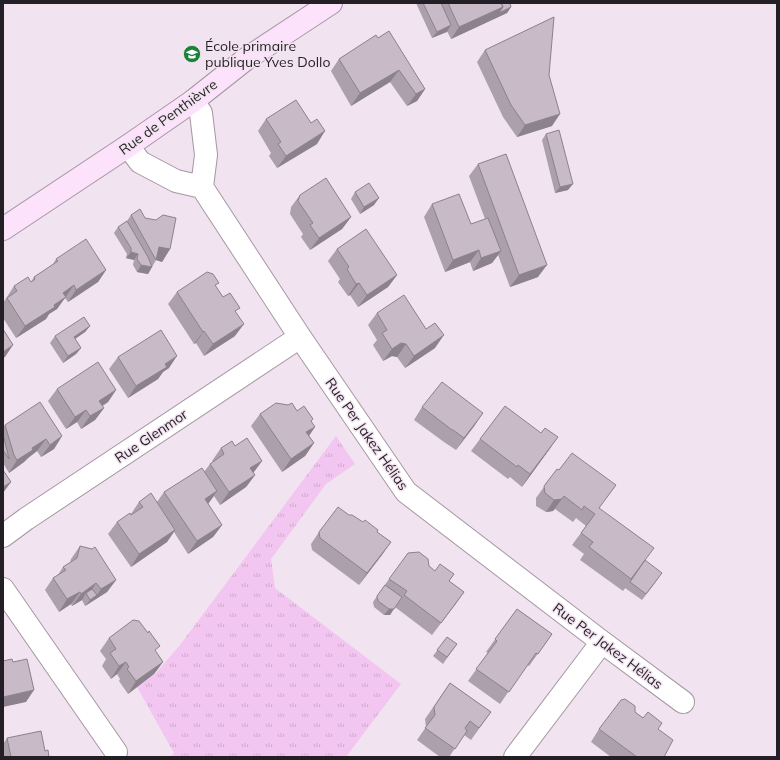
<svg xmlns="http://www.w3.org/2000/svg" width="780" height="760" viewBox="0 0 780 760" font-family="Mulish,sans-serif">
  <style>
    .grass { fill: url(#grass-tufts) }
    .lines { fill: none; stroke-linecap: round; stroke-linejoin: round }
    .street-casing { stroke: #a597a4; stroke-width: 24 }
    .secondary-casing { stroke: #a597a4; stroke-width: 24 }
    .street { stroke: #fff; stroke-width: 22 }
    .secondary { stroke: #fce2fb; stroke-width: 22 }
    .wall { fill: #aca0ab }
    .shaded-wall { fill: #8c828b }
    .building { fill: #c8bac7; stroke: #8c828b }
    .labels { text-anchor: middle; stroke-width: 3; stroke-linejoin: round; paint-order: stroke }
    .poi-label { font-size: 14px; fill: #241f24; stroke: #f1e3f0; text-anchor: start }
    .street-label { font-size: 14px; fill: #241f24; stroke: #f1e3f0 }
  </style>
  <defs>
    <pattern id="grass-tufts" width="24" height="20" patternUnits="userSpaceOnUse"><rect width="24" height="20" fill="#f2c6f0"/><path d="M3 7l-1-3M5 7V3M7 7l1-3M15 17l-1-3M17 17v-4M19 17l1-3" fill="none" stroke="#cfaace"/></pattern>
  </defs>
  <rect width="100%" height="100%" fill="#f1e3f0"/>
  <path class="grass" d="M336 436 355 464 326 484 271 559 275 588 401 684 346 757H170L174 753 137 687 155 674 180 645Z"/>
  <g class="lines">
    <defs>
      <path id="street" d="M128 146 140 162 176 181 202 187 206 155 201 113 193 101
        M202 187 300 337 406 492 602 642 683 702
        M3 536 26 519 300 337
        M3 589 116 752
        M515 757 602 642"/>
      <path id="secondary" d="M3 229 128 146 193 101 246 59 331 3"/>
    </defs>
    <use href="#street" class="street-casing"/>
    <use href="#secondary" class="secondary-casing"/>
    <use href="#street" class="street"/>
    <use href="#secondary" class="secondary"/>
  </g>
  <path class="wall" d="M416 3H510L511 7 507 13 451 39 447 31 432 38Z
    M378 38 425 89 417 101 407 106 390 82 351 106 331 71 339 59Z
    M485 50 549 75 552 126 517 137 503 117 477 62Z
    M266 119 317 144 277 168 269 156 271 153 258 131Z
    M546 134 568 190 555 193 542 140Z
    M478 164 538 277 510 287 498 255 492 263 473 271 470 262 445 272 424 217 432 204 471 224 485 219 469 176Z
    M355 192 374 205 360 214 351 199Z
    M300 195 351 217 342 229 310 250 301 237 303 234 290 214 291 207Z
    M131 215 145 218 170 249 162 262 156 260 148 274 137 272 133 265 134 260 126 258 127 254 114 233 118 227 127 221Z
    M337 249 397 275 388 287 358 307 350 295 348 296 338 282 340 279 328 261Z
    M56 259 106 270 98 282 68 302 65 298 57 309 49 314 46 319 16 338 3 318V303L14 286 31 282 34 277 52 266Z
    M216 287 223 297 236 313 235 336 204 356 196 343 194 344 168 304 177 292Z
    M377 313 435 348 405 368 397 357 392 356 383 361 373 345 377 340 368 325Z
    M90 326 85 332 75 339 81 348 76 354 63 363 50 343 55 336Z
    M118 357 169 368 163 372 158 379 128 398 109 369Z
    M57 389 116 390 108 402 102 406 104 408 95 420 81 429 77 422 66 429 48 401Z
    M422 407 475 425 456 450 444 442 414 420Z
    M297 411 311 422 309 436 314 443 305 456 282 472 251 426 260 414Z
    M5 425 62 436 54 449 41 457 37 451 28 458 24 462 9 473 3 463V428Z
    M541 433 558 437 522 487 510 477 508 479 471 451 480 439Z
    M235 446 262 461 253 473 255 475 246 487 220 505 214 496 208 504 222 525 213 537 188 554 174 532 167 542 131 567 108 534 117 522 131 514 139 502H157L164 492 204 472 210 464 213 462 212 461 221 448Z
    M557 469 599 508 642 564 658 579 642 600 625 588 626 587 623 591 580 560 584 554 572 545 586 526 576 518 573 522 555 509 553 511 546 512 536 506V498Z
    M349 515 377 532 391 542 359 585 312 550 311 544 319 532Z
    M80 546 116 580 107 592 85 606 82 600 72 606 71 604 59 612 45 590 53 578 58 575 63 567 70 563 71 559Z
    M429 566 435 571 454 574 449 581 464 592 432 635 395 607 390 615H384L374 607 373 602 389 579Z
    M517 609 552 634 529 666 527 665 500 704 468 681 488 653 486 652Z
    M447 637 457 644 443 664 433 656Z
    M109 638 156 652 163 662 154 674 128 694 119 681 120 679 117 674 111 679 102 666 106 659 100 651Z
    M450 683 491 712 471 740 464 735 449 757H440L417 740 426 727 425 719Z
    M635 712 658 729 664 757H611L591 742 599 729Z
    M7 738 45 751 49 757H3V744Z"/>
  <path class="shaded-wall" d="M503 7H511L507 13 451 39 459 27Z
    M451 25 447 32 432 38 437 32Z
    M399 70 390 82 351 106 360 93Z
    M425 89 417 101 407 106 416 94Z
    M560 114 552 126 517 137 525 125Z
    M325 131 317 144 277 168 286 156Z
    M573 184 568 190 555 193 560 187Z
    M379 198 374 205 360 214 364 207Z
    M351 217 342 229 310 250 319 238Z
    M159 247 170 249 162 262 156 260Z
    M479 250 470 262 445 272 453 260Z
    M501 251 492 263 473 271 481 258Z
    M131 252 138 254 134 260 126 258Z
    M141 265 152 267 148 274 137 272Z
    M547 265 538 277 510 287 519 275Z
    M106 270 98 282 68 302 76 290Z
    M397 275 388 287 358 307 367 295Z
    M359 283 350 295 348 296 356 284Z
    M74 285 57 309 49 314 46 319 16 338 25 326 63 293Z
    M244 324 235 336 204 356 213 344Z
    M90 326 85 332 69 343 74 337Z
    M204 331 196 343 194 344 203 332Z
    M444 335 435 348 405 368 414 356Z
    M401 343 406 344 397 357 392 356 383 361 392 349Z
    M13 345 5 357 3 358V352Z
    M81 348 76 354 63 363 68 356Z
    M177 356 169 368 163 372 158 379 128 398 136 386 165 364Z
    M116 390 108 402 91 414 99 401Z
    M104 408 95 420 81 429 90 416Z
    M86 410 77 422 66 429 75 417Z
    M483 413 475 425 456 450 464 438Z
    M315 427 307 439 306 432Z
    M62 436 54 449 41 457 50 445Z
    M558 437 549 450 522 487 530 474Z
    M46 439 37 451 28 458 24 462 9 473 17 460 32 448Z
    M314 443 305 456 282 472 291 459Z
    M262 461 253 473 250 468Z
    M255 475 246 487 220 505 229 492Z
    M11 482 3 493V487Z
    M217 491 208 504 205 499Z
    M564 496 553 511 546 512 554 500Z
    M222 525 213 537 188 554 197 541Z
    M175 530 167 542 131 567 139 554Z
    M391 542 382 555 359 585 367 573Z
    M116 580 107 592 85 606 90 600 97 595 101 589Z
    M96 583 88 596 86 593 82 600 72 606 81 594Z
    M80 592 71 604 59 612 67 599Z
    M464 592 455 605 432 635 441 623Z
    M395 607 390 615H384L389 609Z
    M126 662 117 674 111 679 119 666Z
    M163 662 154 674 128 694 136 681Z
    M34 690 26 702 3 707V697Z"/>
  <path class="building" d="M423 3H441L451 25 437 32Z
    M448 3H501L503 7 459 27Z
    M501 3H510L511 7 499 13 503 7Z
    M554 17 549 75 560 114 525 125 511 105 485 50Z
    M389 31 425 89 416 94 399 70 360 93 339 59 376 35 378 38Z
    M296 100 311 123 317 119 325 131 286 156 278 144 281 142 266 119Z
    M559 130 573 184 560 187 546 134Z
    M506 154 547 265 519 275 478 164Z
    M326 178 351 217 319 238 310 225 313 223 298 201 300 195Z
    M369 183 379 198 364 207 355 192Z
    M459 194 471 224 488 218 501 251 481 258 479 250 453 260 432 204Z
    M140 209 145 218 156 220 163 215 176 218 170 249 159 247 156 260 131 215Z
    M127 221 148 257 152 267 141 265 137 259 138 254 131 252V248L118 227Z
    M366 229 397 275 367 295 359 283 356 284 347 269 349 267 337 249Z
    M86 239 106 270 76 290 74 285 63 293 66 297 54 305 55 307 25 326 7 298 17 291 14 286 28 277 31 282 35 279 34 277 58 261 56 259Z
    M207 272 213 274 219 283 215 285 223 297 230 293 240 308 235 311 244 324 213 344 204 331 203 332 177 292Z
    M404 295 426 329 435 323 444 335 414 356 406 344 401 343 392 349 382 333 387 330 377 313Z
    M84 317 90 326 74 337 81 348 68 356 55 336Z
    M3 329 13 345 3 352Z
    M161 330 177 356 165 364 167 367 136 386 118 357Z
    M98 362 116 390 99 401 104 408 90 416 86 410 75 417 57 389Z
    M442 382 483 413 464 438 453 430H452L422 407Z
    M40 402 62 436 50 445 46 439 32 448 33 450 17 460 14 455 5 425Z
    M276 403 288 405 292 403 297 411 304 406 313 419 311 421 315 427 306 432 314 443 291 459 260 414Z
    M505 406 541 433 545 428 558 437 530 474 518 465 517 467 480 439Z
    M3 436 4 438 9 459 3 450Z
    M247 438 262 461 250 468 255 475 229 492 210 464 224 454 221 448 232 441 235 446Z
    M572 453 616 485 599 508 654 548 631 579 589 547 593 542 581 533 595 514 584 506 582 510 564 496 562 499 554 500 545 493 544 486 557 469 559 470Z
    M202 468 217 491 205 499 222 525 197 541 164 492Z
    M3 470 11 482 3 487Z
    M151 493 175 530 139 554 117 522 130 513 131 515 143 507 139 502Z
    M338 507 349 515H352L363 522 365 520 378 530 377 532 391 542 367 573 320 538 319 532Z
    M80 546 92 549 95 547 116 580 101 589 96 583 81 594 80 592 67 599 53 578 66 570 63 567 77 558Z
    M419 552 428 559 429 566 435 571 440 564 454 574 449 581 464 592 441 623 404 595 407 591 389 579 408 553Z
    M645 560 662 573 646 594 630 582Z
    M385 585 402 597 394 609H389L378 601 377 596Z
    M92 589 97 595 90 600 86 593Z
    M517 609 552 634 538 654 536 653 509 692 476 669 497 641 495 639Z
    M133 620 139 621 148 633 149 631 154 638 160 646 155 650 163 662 136 681 127 669 129 667 126 662 119 666 110 653 116 649 109 638Z
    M447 637 457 644 447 657 437 650Z
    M12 659 13 662 27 659 34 690 3 697V661Z
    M450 683 491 712 479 728 470 721 465 728 467 731 455 749 425 728 435 715 434 707Z
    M625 699 635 706V712L643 718 648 712 662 723 658 729 673 740 664 757H637L599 729 621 700Z
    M41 731 45 751 48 750 49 757H11L7 738Z"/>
  <defs>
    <symbol id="school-disc" viewBox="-11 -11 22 22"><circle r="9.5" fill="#1a8237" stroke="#f1e3f0"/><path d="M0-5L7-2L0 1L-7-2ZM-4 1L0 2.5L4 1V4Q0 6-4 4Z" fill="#fff"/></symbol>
  </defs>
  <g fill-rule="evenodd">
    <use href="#school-disc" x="182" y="44" width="20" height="20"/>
  </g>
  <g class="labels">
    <g class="poi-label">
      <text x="205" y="51">École primaire<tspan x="205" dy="16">publique Yves Dollo</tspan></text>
    </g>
    <g class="street-label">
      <text transform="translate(168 117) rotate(-36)" y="5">Rue de Penthièvre</text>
      <text transform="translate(367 434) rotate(55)" y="5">Rue Per Jakez Hélias</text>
      <text transform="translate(151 436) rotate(-34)" y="5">Rue Glenmor</text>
      <text transform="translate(608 646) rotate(37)" y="5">Rue Per Jakez Hélias</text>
    </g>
  </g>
  <rect width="780" height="760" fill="none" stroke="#241f24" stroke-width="8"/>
</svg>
